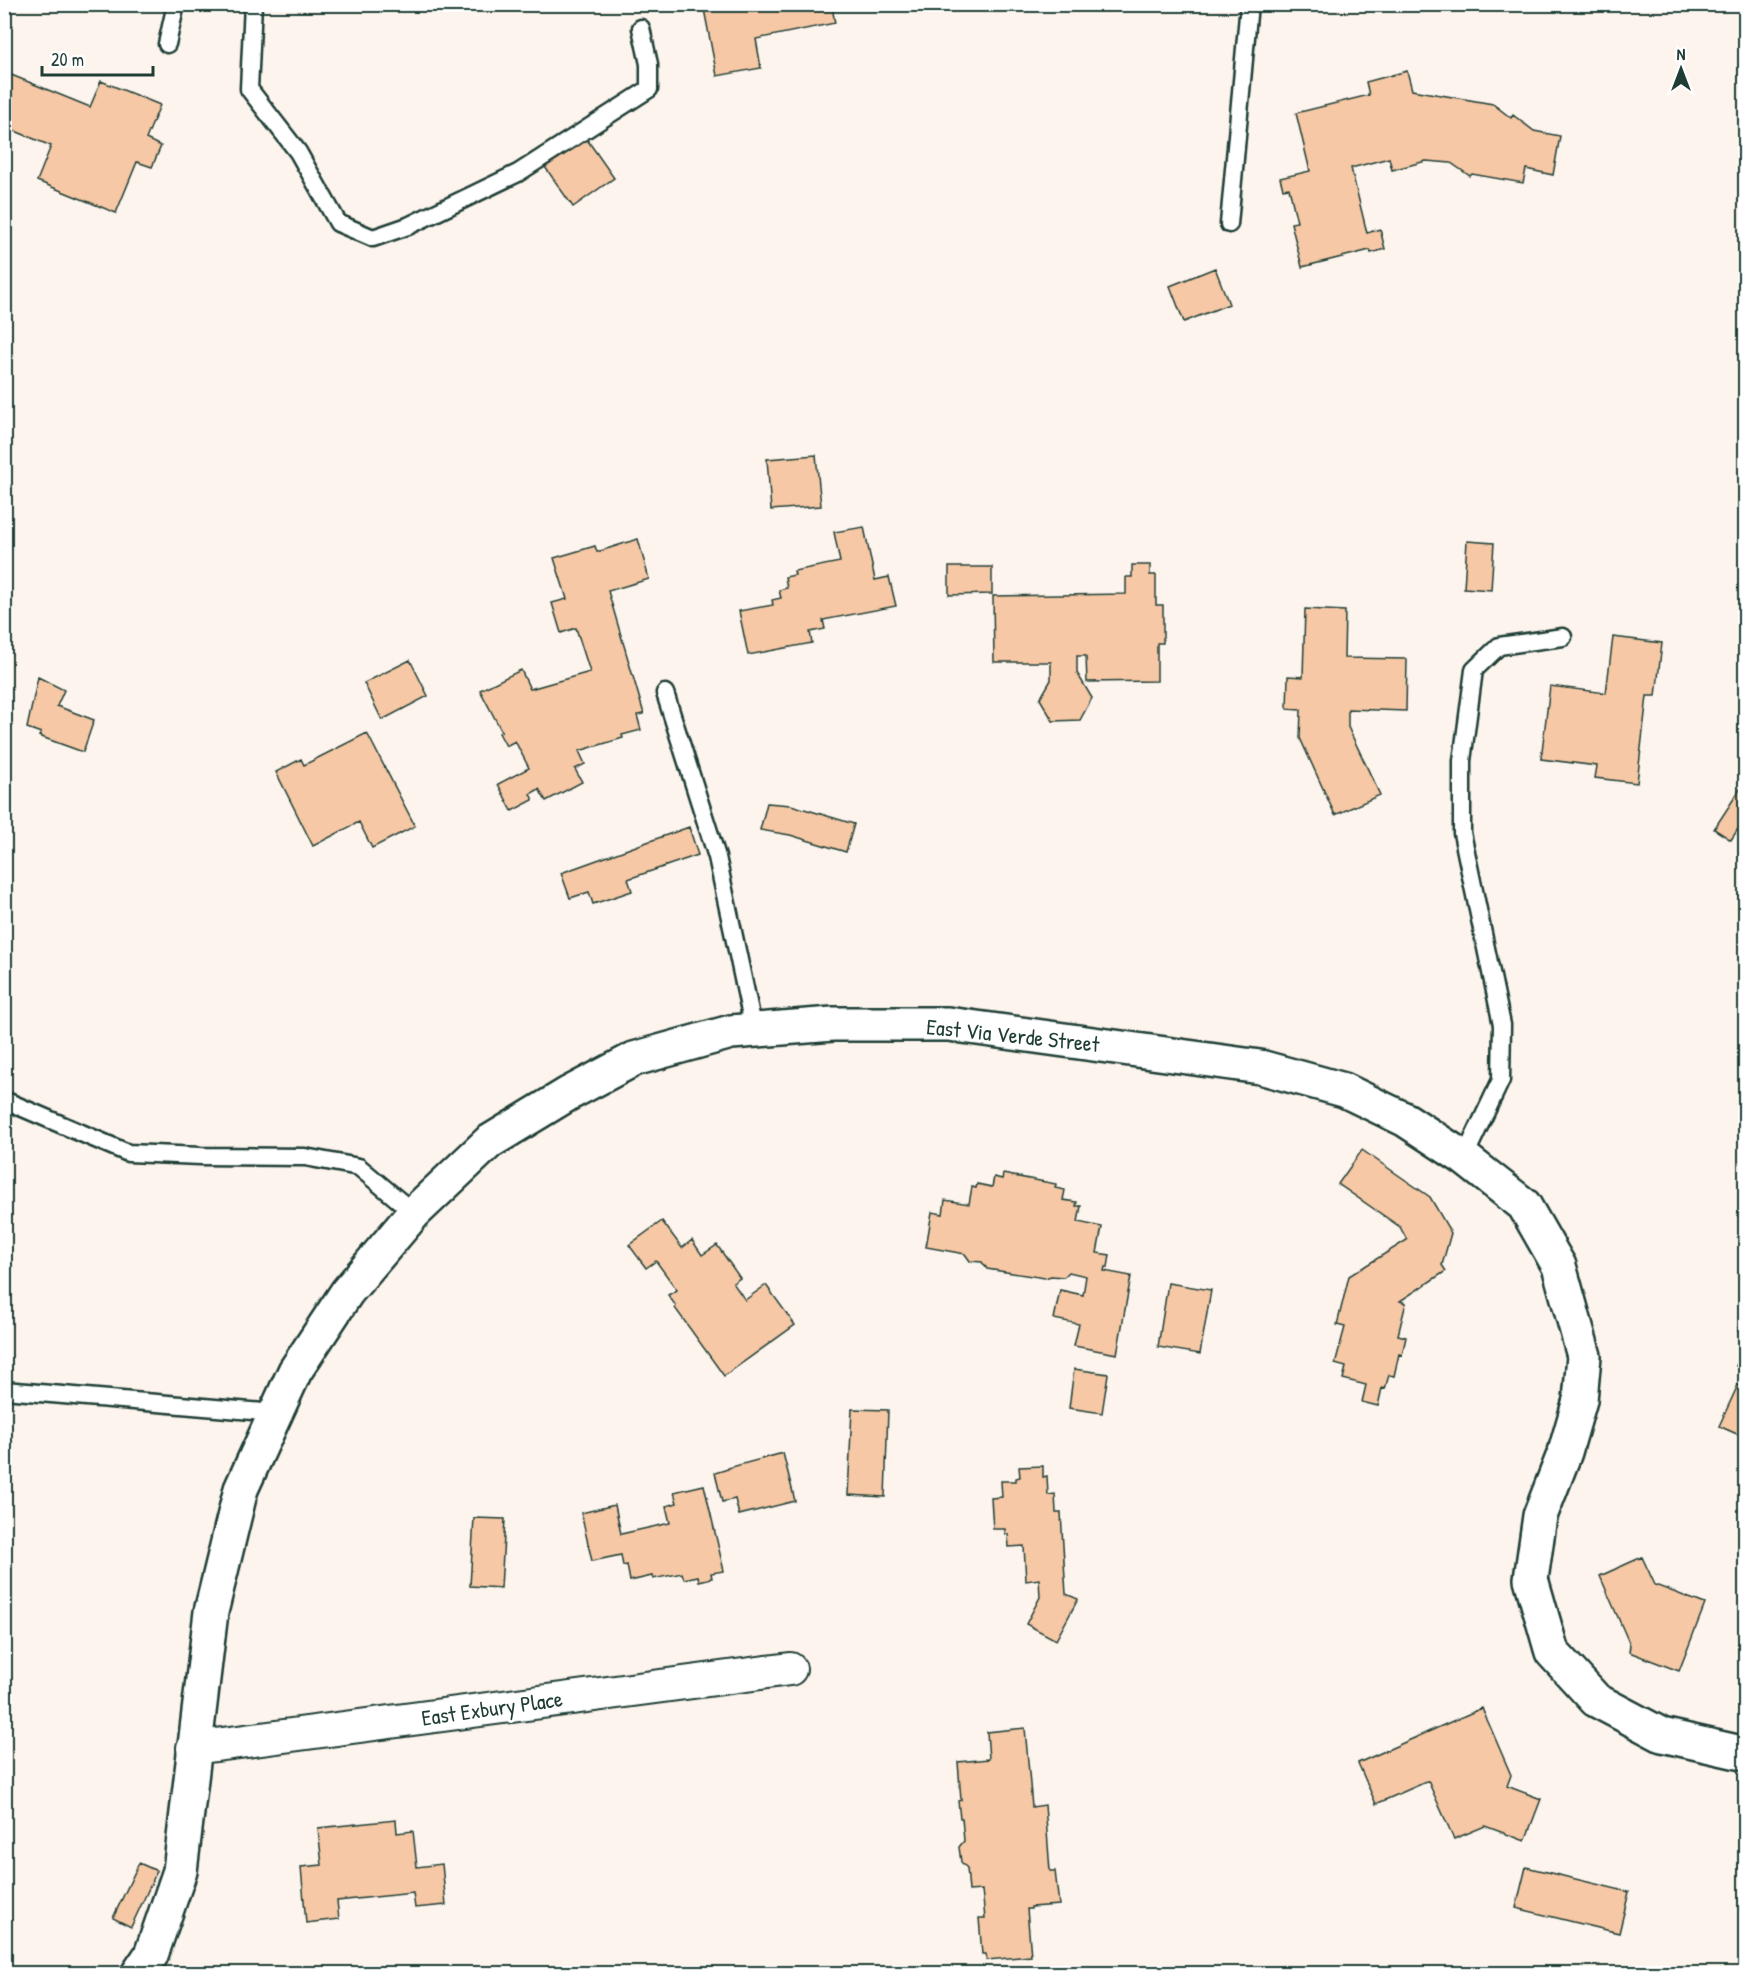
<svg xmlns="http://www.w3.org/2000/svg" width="1750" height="1978" viewBox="0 0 1750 1978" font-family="'Patrick Hand',sans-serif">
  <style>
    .building { fill: #f6c8a5; stroke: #1f3d34; stroke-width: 1.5 }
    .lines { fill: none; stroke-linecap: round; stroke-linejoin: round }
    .lane-casing { stroke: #1f3d34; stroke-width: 21 }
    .street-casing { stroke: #1f3d34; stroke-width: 36 }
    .secondary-casing { stroke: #1f3d34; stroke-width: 38 }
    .lane { stroke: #fff; stroke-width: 16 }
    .street { stroke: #fff; stroke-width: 32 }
    .secondary { stroke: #fff; stroke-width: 33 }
    .labels { text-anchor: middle; stroke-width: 5; stroke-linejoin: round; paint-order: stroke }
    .street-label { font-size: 22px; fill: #1f3d34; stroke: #fff }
  </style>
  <rect width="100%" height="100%" fill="#fdf4ed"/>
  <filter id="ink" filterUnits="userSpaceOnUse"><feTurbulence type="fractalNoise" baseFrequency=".0167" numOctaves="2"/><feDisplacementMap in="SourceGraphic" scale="12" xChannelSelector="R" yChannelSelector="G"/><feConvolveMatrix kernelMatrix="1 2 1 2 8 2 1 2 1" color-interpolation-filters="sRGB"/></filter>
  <g filter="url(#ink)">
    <path class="building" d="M703 4H845L832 7 835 23 756 39 761 68 717 76Z
      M1407 71 1412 90 1493 104 1511 118 1513 115 1534 131 1560 136 1553 175 1526 169 1523 183 1472 174 1470 176 1451 163 1426 161 1392 170 1389 158 1351 168 1367 233 1380 229 1385 249 1371 253 1370 250 1302 267 1291 223 1297 222 1289 188 1283 189 1280 178 1310 171 1296 113 1369 95 1366 82Z
      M4 72 90 107 101 81 160 105 146 139 161 146 152 167 137 162 116 213 37 181 51 146 8 128 12 118 4 115Z
      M586 138 614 178 573 207 545 167Z
      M1215 268 1229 304 1184 322 1170 286Z
      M816 455 821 506 771 510 767 459Z
      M864 527 875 580 889 577 896 606 823 620 825 629 810 632 812 643 748 655 739 611 773 605 772 600 781 598 779 590 787 588 785 577 795 575 794 571 840 562 834 532Z
      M638 539 649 579 608 591 644 714 637 715 641 730 622 735 623 738 579 751 585 764 575 769 582 782 546 801 539 789 530 794 533 800 512 811 498 784 529 768 515 741 506 746 499 733 502 732 480 690 521 670 530 689 590 672 576 628 561 633 552 603 567 599 554 558 595 546 597 552Z
      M1467 541 1494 543 1491 590 1464 588Z
      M1132 565H1150V575H1156V605H1163V643H1157V681L1087 682 1086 656H1077V673L1092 698 1080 720 1053 721 1040 699 1051 680V662H994L993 596 1126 594V577H1132Z
      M949 567H992V594L949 595Z
      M1305 609 1345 611 1344 658 1407 659 1406 711 1348 709V727L1380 795 1335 815 1300 738 1301 710 1287 709 1288 676 1303 677Z
      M1613 637 1662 643 1656 696H1647L1637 783 1595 778 1597 766 1541 759 1550 686 1606 693Z
      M410 660 428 696 382 720 364 683Z
      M38 677 64 690 57 706 94 720 83 752 39 736 41 733 27 728Z
      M367 733 415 826 372 848 359 822 313 846 276 772 301 759 304 765Z
      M1746 780V834L1738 829 1731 840 1714 829Z
      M767 803 791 805 854 824 846 852 790 835 760 830Z
      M689 827 698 855 628 879 632 891 593 904 589 892 570 898 561 873Z
      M1362 1150 1430 1197 1451 1233 1442 1265 1446 1271 1400 1301 1406 1303 1398 1335 1406 1337 1402 1355 1399 1354 1394 1376 1389 1375 1385 1389 1382 1388 1378 1406 1362 1402 1366 1385 1343 1379 1346 1367 1335 1364 1345 1327 1337 1325 1349 1276 1407 1240 1400 1227 1338 1184Z
      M1003 1174 1056 1184 1055 1188 1065 1190 1063 1200 1077 1202 1076 1206H1081L1078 1222 1102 1227 1097 1253 1110 1255 1108 1267H1105L1104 1271 1131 1276 1117 1354 1074 1346 1079 1324 1054 1319 1060 1290 1083 1295 1086 1276 1069 1272 1064 1277 1051 1276 1045 1278 987 1269 982 1262 970 1261 965 1254 926 1247 932 1212 943 1214 945 1200 969 1204 972 1187 976 1188 977 1184 992 1187 994 1177 1002 1179Z
      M662 1221 682 1248 692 1240 702 1255 717 1245 740 1278 733 1283 745 1300 766 1285 795 1325 724 1376 675 1308 676 1306 668 1295 677 1290 656 1261 646 1268 629 1245Z
      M1168 1283 1211 1290 1200 1354 1158 1347Z
      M1746 1316V1340L1740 1338 1738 1330 1743 1318Z
      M1746 1346V1371L1736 1366Z
      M1074 1369 1108 1374 1102 1413 1069 1408Z
      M1746 1380V1438L1719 1426 1738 1385 1742 1387Z
      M852 1409 888 1410 885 1497 848 1495Z
      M783 1453 795 1501 739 1515 735 1499 722 1502 715 1473 728 1469V1468Z
      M1043 1466V1477L1047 1476 1048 1495 1055 1494 1056 1513H1061L1066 1594 1078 1599 1056 1640 1026 1624 1040 1597 1039 1579 1026 1581 1024 1546 1009 1547 1008 1534H1005V1529H993L991 1498 1002 1497 1001 1481H1016V1478L1020 1477 1019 1467Z
      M704 1485 724 1571 711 1573 712 1578 699 1581 698 1576 684 1579 682 1573 653 1579 652 1576 630 1581 627 1565 623 1566 621 1555 592 1561 581 1513 615 1505 621 1534 670 1523 666 1506 677 1503 674 1492Z
      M474 1518 505 1519 501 1588 470 1586Z
      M1642 1557 1655 1585 1705 1604 1679 1671 1629 1652 1630 1645 1600 1576Z
      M1482 1708 1511 1775 1507 1786 1541 1799 1525 1841 1485 1826 1454 1839 1428 1781 1376 1804 1358 1763Z
      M1025 1728 1032 1807 1045 1805 1050 1871H1055L1059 1905 1031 1907V1909H1027L1031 1956 987 1960 986 1954H982L979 1918H985L982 1890 969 1891 967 1868 961 1862 959 1847 964 1841 962 1818H960L958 1801 961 1800 958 1762 989 1759 987 1732Z
      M396 1820 397 1833 413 1831 417 1867 442 1864 446 1905 415 1908 413 1893 337 1901 339 1919 306 1923 301 1867 322 1865 318 1828Z
      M139 1863 157 1871 131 1927 113 1918Z
      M1526 1867 1629 1892 1619 1933 1516 1908Z"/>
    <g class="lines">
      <defs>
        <path id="lane" d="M253 4 249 89 298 152 338 223 373 238 408 226 518 173 649 89V64L641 28
          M167 44 176 4
          M1229 224 1249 4
          M665 693 717 857 754 1030
          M4 1100 128 1153 201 1156 305 1157 359 1167 414 1213
          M1464 1158 1501 1080 1502 1025 1462 833V761L1474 670 1499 646 1563 637
          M4 1390 275 1413"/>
        <path id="street" d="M193 1748 790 1669"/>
        <path id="secondary" d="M138 1974 151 1955 180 1871 211 1612 241 1489 295 1371 347 1292 414 1213 489 1142 568 1094 634 1059 731 1032 833 1024H948L1260 1067 1344 1090 1406 1120 1464 1158 1524 1205 1559 1266 1584 1356 1580 1400 1565 1452 1540 1516 1531 1579 1552 1652 1596 1700 1662 1735 1746 1754"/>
      </defs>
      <use href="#lane" class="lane-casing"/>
      <use href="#street" class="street-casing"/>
      <use href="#secondary" class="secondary-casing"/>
      <use href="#lane" class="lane"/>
      <use href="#street" class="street"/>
      <use href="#secondary" class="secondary"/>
    </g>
  </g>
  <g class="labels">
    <g class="street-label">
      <text transform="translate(1013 1035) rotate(6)" y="8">East Via Verde Street</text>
      <text transform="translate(492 1708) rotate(-8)" y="8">East Exbury Place</text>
    </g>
  </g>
  <rect width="1750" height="1978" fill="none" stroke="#fff" stroke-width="24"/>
  <rect x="12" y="12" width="1726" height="1954" fill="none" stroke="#1f3d34" stroke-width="2" filter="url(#ink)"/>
  <g transform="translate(1681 69)" stroke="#ffffff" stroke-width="4.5" paint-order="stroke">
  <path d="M0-4.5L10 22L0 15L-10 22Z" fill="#1f3d34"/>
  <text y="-9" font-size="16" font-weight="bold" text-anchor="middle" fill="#1f3d34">N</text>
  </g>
  <path d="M42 66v9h111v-9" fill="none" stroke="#1f3d34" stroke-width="3"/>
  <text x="51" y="66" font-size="18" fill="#1f3d34" stroke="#ffffff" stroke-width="4.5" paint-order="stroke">20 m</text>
</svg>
